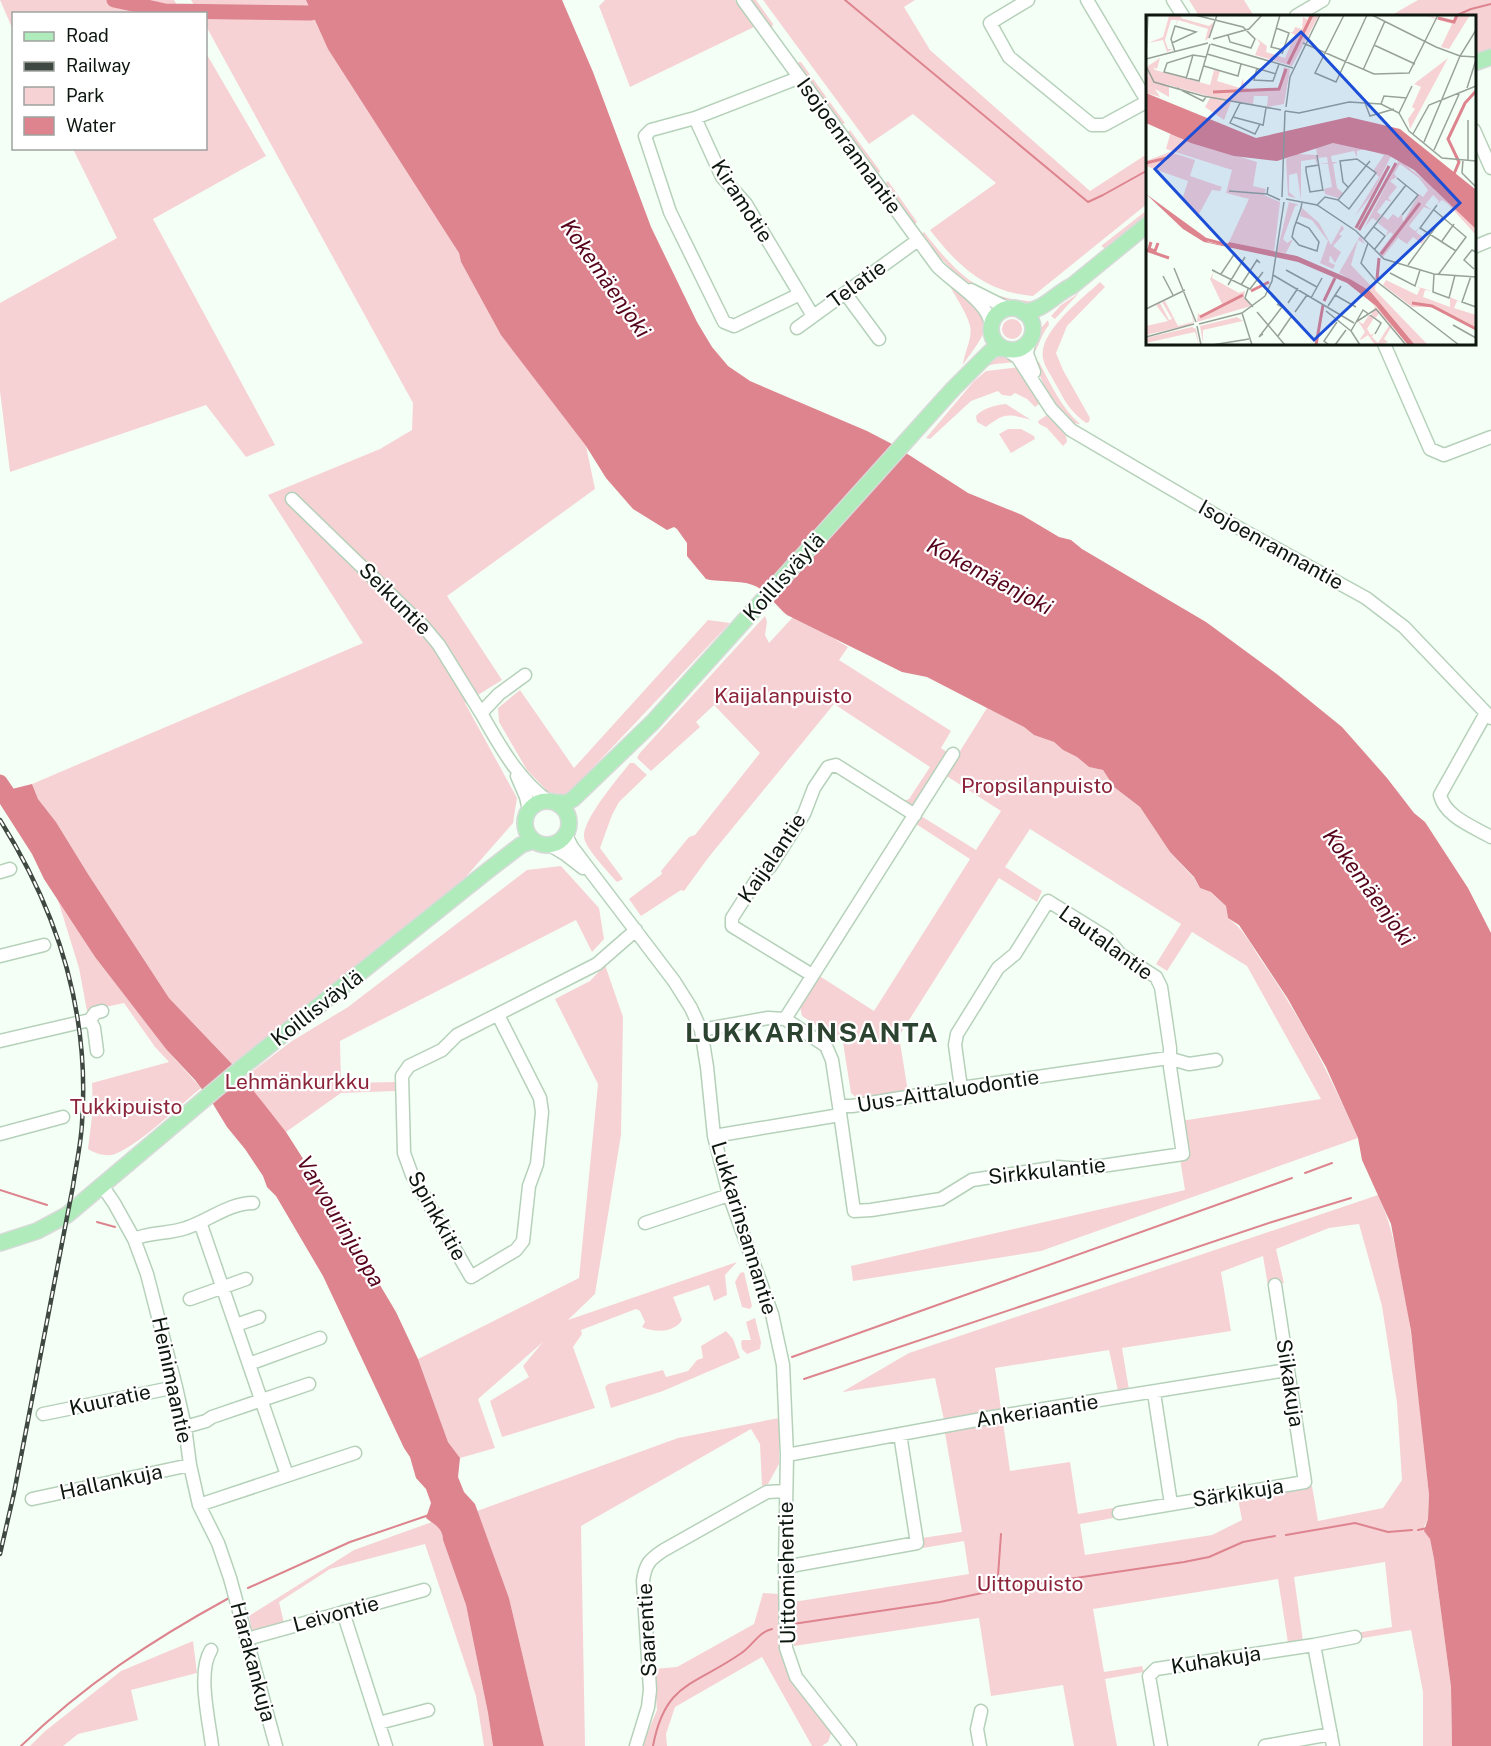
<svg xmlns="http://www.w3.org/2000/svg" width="1491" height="1746" viewBox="0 0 1491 1746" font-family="'Public Sans',sans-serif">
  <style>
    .green { fill: #f7d2d5 }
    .water { fill: #dd848e }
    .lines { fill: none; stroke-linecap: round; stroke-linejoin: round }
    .stream { stroke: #dd848e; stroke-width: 2 }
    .river { stroke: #dd848e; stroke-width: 15 }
    .minor-casing { stroke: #b6d1ba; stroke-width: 15 }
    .major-casing { stroke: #d8dad9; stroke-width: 18 }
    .minor { stroke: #fff; stroke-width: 12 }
    .major { stroke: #b0ebbc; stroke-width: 15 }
    .rail-casing { stroke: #3f4941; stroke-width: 4.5 }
    .rail { stroke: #fff; stroke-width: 2; stroke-dasharray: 7; stroke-linecap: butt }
    .labels { text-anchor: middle; stroke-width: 4.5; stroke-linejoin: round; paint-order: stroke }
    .street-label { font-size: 21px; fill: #0d170f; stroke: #fff }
    .park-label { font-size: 21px; fill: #8c243a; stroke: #fff }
    .water-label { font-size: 22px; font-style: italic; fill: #56041b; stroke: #fff }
    .district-label { font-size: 27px; font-weight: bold; letter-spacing: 1.5px; fill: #2c4330; stroke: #fff }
    .inset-river { fill: none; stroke: #dd848e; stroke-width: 3 }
    .inset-road { fill: none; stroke: #98a299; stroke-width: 1.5 }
    .view { fill: #1d4ed8; fill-opacity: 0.15; stroke: #1d4ed8; stroke-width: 3 }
    .inset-edge { fill: none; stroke: #0d170f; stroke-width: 3 }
  </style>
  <rect width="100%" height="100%" fill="#f4fff5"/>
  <path class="green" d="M0 0H174L182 13 14 14 13 30Z
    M191 0H307L459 253 461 262 501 334 586 446 595 489 447 596 502 680 465 703 517 798 513 823 457 887 232 1064 169 998 88 874 56 822 38 799 32 784 363 643 268 495 380 449 412 430 413 403 206 26V14L199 13Z
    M605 0H735L754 27 630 87 599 6Z
    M748 0H756L773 24 771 31Z
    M763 0H915L904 7 930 50 1090 191 1147 154V204L1033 296C985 292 958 266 930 230L996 183 913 114 869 144Z
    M1189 0H1244L1254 16H1199Z
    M1418 0H1491V51L1475 57 1474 16H1390Z
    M206 53 266 156 153 219 275 445 246 457 206 405 10 472 0 391V303L117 238 73 149 206 148Z
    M799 62H801L845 123 843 124 827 108 796 65Z
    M850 130 880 171 878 175 875 173 850 139 847 132Z
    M888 181 917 222 914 226 884 184Z
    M1147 210V217L1106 249 1101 246Z
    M924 232C945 259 969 288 1004 297 1014 300 1023 300 1033 302L1026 307C1017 304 1007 304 999 300 966 286 944 264 922 237L921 234Z
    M1100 282 1105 287 1067 326 1056 353 1063 370 1090 418 1089 422 1086 423C1069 410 1065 401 1055 383 1051 375 1044 366 1043 358 1038 332 1083 298 1100 282Z
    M950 286C959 293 974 300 981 309 996 327 972 350 963 365 964 353 973 337 970 326 968 315 955 296 950 286Z
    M1079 293 1055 319 1051 316 1061 305Z
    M1002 329a10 10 0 1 1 20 0a10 10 0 1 1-20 0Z
    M1048 320 1049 325C1040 335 1039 350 1031 356 1029 342 1039 330 1048 320Z
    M1000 352 1017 362 995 364 979 368Z
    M1034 361 1039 362C1051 385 1061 407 1080 424 1058 425 1041 379 1034 361Z
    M1020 367 1040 400 1039 404 1035 407 1027 399 1015 393 1011 396 1002 395 998 391 971 401 930 439 926 438 974 381 986 371Z
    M1006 404 1031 420C1009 414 1005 412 986 427L977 422 976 416C983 408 995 405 1006 404Z
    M1047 415 1049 416 1066 436 1067 442 1063 446 1047 428 1039 424 1038 421Z
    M1008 429H1021L1034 436 1035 439 1011 453 999 434Z
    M765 616 767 622 765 635 769 643 793 617 813 626 848 647 839 660 951 731 941 748 951 755 919 804 911 807 903 801 909 799 930 767 834 704 708 858 684 891 681 890 641 916 629 899 662 874 661 871 689 837 695 835 760 753 714 705 696 722 700 727 651 771 637 758 639 754Z
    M708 620 730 623 567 795 548 792 527 770 499 722 498 708 520 690 574 768Z
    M987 708 1024 727 1034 735 1054 742 1063 750 1077 757 1089 767 1103 770 1114 787 1140 807 1170 852 1194 878 1200 888 1211 892 1226 906 1228 918C1242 928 1250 942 1259 957 1299 1013 1330 1075 1358 1138L1041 1251 853 1281 851 1266 1185 1190 1180 1159 1181 1121 1321 1099 1247 966 1192 932 1167 971 1156 964 1181 924 1030 829 1005 867 1042 891 1037 902 999 878 899 1036 908 1092 858 1099 851 1093 843 1043 802 1016 800 1007 818 975 874 1011 970 859 916 824 921 816 976 850 1001 811 945 775Z
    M630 763H634L647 775 619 802 612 815 600 848 623 879 617 882C609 873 585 848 584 837 582 820 619 777 630 763Z
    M561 866 599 908 604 939 592 952 576 920 340 1041 341 1083 396 1082V1091L341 1093 286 1132 244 1081 245 1077 292 1041 348 1007 527 870Z
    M57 897 95 957 166 1049 201 1088C180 1105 139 1145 115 1154 107 1157 96 1154 88 1149L93 1108 92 1083 169 1062 155 1047 124 1003 87 1011 79 968Z
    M605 965 623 1017 621 1135 595 1294 568 1320 737 1262 725 1275 727 1295 714 1301 709 1285 673 1297 682 1320C674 1333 654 1333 642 1327L645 1322 640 1311 636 1309 581 1330 582 1334 573 1347 595 1408 502 1437 490 1401 529 1377 523 1366 543 1342 478 1399 495 1448 460 1458 448 1442 418 1359 579 1278 598 1084 555 999 590 981Z
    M1378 1195C1392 1224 1396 1253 1403 1284 1416 1354 1421 1425 1429 1495L1428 1519 1424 1527 1430 1539 1434 1559 1451 1687 1452 1746H1423V1692L1411 1630 1357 1639 1356 1633 1392 1627 1385 1562 1294 1577 1303 1641 1288 1643 1278 1579 1093 1609 1104 1672 1142 1666 1144 1672 1105 1679 1117 1746H1074L1063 1685 991 1696 979 1618 794 1646 793 1602 969 1574 964 1541 923 1548 922 1538 962 1532 945 1433 1003 1422 1010 1471 1070 1462 1078 1514 1118 1507 1119 1517 1080 1524 1085 1555 1212 1535 1242 1520 1238 1499 1312 1486 1318 1521 1383 1508 1402 1480 1397 1403 1382 1306 1359 1224 1329 1228 1276 1249 1284 1283 1268 1286 1263 1256 1221 1272 1231 1331 1122 1348 1129 1390 1118 1391 1109 1350 995 1368 1001 1409 944 1420 935 1378 842 1392 909 1353Z
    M744 1272 752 1306 750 1309 742 1307 735 1282 740 1273Z
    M755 1318 761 1342 760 1349 747 1354 742 1349 741 1343 742 1340H751L746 1322Z
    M726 1331 733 1339 740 1358 663 1391 611 1408 605 1387 608 1384 663 1370 666 1377 688 1371 697 1360 703 1358 701 1346Z
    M779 1418V1464L768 1484 762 1486 760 1444 751 1429 581 1526 585 1746H544L509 1598 477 1511 678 1438Z
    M432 1522C440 1527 443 1531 443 1540L466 1605 488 1713 493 1746H484L476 1696 425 1544 330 1569 279 1602 284 1623 252 1631 249 1616 354 1550Z
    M763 1593 780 1594 783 1655 832 1731 828 1742 822 1746H812L762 1657 675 1707 666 1734 667 1746H642L657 1710 654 1669 677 1667 754 1624Z
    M193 1641 197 1673 131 1690 138 1720 78 1734 63 1746H30L44 1732 121 1671Z"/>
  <path class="water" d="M306 0H562L593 72 651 227 697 322 712 347 728 366 750 381 867 431 892 444 968 493 1022 515 1059 537 1071 540 1082 549 1206 622 1278 675 1342 727 1387 778 1414 813 1425 822 1468 888 1491 933V1746H1452L1451 1687 1434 1559 1430 1539 1424 1531 1428 1519 1429 1495 1411 1331 1391 1224 1362 1160 1358 1138 1326 1067 1288 999 1239 925 1228 918 1226 906 1211 892 1200 888 1194 877 1170 852 1140 807 1114 787 1103 770 1089 767 1077 757 1063 750 1054 742 1034 735 1024 727 927 677 902 672 787 615C777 607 769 595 759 588 745 579 722 583 706 579L687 556V543L677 529 674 527 667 530 633 509 606 478 586 446 501 335 461 262 459 253 328 49Z
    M32 784 38 799 56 822 88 874 169 998 232 1064 264 1104 286 1132 330 1201 396 1312 418 1359 448 1442 460 1458 458 1477 464 1492 475 1504 509 1598 544 1746H493L488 1713 466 1605 443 1540C443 1528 435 1525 426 1518L431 1503 426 1489 416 1478 410 1457 404 1448 323 1276 276 1196 267 1187 263 1176 245 1149 227 1127 213 1104 195 1080 166 1049 95 957 44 879 32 854 0 804V792Z"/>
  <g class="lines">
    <path class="stream" d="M845 0 1088 202 1103 195 1148 170
      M1455 16 1471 9 1491 4
      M1305 1173 1332 1163
      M0 1190 47 1205
      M97 1222 115 1227
      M792 1357 1292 1178
      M804 1379 1272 1222 1351 1198
      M1418 1530 1427 1528
      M1286 1535 1355 1523 1388 1532 1412 1530
      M248 1588 350 1542 429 1515
      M997 1590 1001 1534
      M793 1624 940 1602 1001 1589 1184 1562 1209 1557 1243 1542 1275 1536
      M21 1746C84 1685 152 1640 229 1598
      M653 1746C665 1682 694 1686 740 1654 752 1647 758 1632 772 1629"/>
    <path class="river" d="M114 0 165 11 311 13 337 0
      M0 782 17 807"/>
    <defs>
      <path id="minor" d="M743 0 918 240C925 249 931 258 938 267 954 283 990 303 991 326
        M1028 0 990 23 1009 57 1092 125H1104L1148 101
        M1087 0 1147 101
        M1173 0 1183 16
        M1296 16 1323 0
        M798 78 695 118 651 130 645 136 670 212 724 322 734 326 800 294
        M695 118 722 177 746 204 813 316
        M1474 130 1491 168
        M1474 247 1491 240
        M971 290 1009 309
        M845 293 879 339
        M797 328 918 240
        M1029 341 1027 354 1034 372
        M1384 344 1430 449 1444 455 1491 437
        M1007 350 1018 358 1051 409 1071 430 1219 517 1366 598 1404 627 1491 718
        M292 499 424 627 439 645 481 713
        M525 675 499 694 481 713C499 745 518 779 548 801
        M1486 713 1440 795C1445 817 1474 827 1491 837
        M517 776 526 797 529 810
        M566 835 572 847 674 981 691 1008 701 1030 707 1067 714 1136 729 1195 772 1314 783 1365 787 1455 785 1567 786 1648 796 1677 850 1746
        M550 845 565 854 583 868
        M0 872 10 869
        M0 956 44 945
        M812 975 732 926V918L757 879 770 867 804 814 814 788 828 767 836 765 915 815
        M498 1015 540 1098 542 1112 537 1164 529 1186 523 1241 516 1250 471 1277 412 1175 404 1153 402 1076 409 1066 442 1050 457 1035 597 964 636 930
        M785 1019 953 754
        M90 1020 95 1013 102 1011
        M701 1030 768 1018 785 1019 826 1046 832 1060 839 1106H852L961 1088 1168 1058 1189 1064 1216 1060
        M0 1041 90 1020 94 1028 97 1051
        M839 1106 854 1211 871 1210 941 1199 972 1180 1058 1167 1081 1169 1183 1154 1170 1067V1048L1161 987 1156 977 1120 954 1106 937 1048 901 1015 954 998 968 957 1034 955 1045 961 1088
        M0 1134 63 1117
        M714 1136 840 1115
        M103 1187 114 1203 134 1239 147 1274 176 1387 185 1427 190 1465 199 1505 218 1543 230 1578 276 1746
        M200 1222 287 1475
        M645 1223 729 1195
        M134 1239C150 1232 169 1234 186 1228 208 1221 229 1203 253 1203
        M190 1299 246 1279
        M236 1325 259 1317
        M249 1364 320 1338
        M1154 1393 1171 1504
        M43 1414 176 1387
        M185 1427 206 1421 212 1417 309 1384
        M787 1455 993 1417 1287 1370
        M32 1499 190 1465
        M199 1505 355 1453
        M1119 1513 1305 1482 1275 1285
        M785 1567 917 1543 900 1434
        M343 1612 386 1746
        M247 1639 424 1590
        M1314 1645 1333 1746
        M211 1650C197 1672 209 1720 212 1746
        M379 1723 428 1710
        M636 1746 648 1707 650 1690 643 1581C645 1564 650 1559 664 1550L767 1492 786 1491
        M980 1746 977 1729 981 1711
        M1161 1746 1149 1676 1156 1669 1314 1645 1355 1637
        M1265 1746 1331 1734"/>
      <path id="major" d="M1474 63 1491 57
        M991 329a21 21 0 1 1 42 0a21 21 0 1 1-42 0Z
        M1023 312C1043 311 1055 294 1072 286L1148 224
        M525 823a22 22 0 1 1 44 0a22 22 0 1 1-44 0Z
        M554 802 566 803 573 799 653 722 953 389 988 354 994 349 1003 348
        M0 1243 37 1231 67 1215 246 1064 486 872 521 845 533 841"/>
    </defs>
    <use href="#minor" class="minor-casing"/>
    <use href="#major" class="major-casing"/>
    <use href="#minor" class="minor"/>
    <use href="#major" class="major"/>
    <defs>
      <path id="rail" d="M0 820C58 912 90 1013 82 1123 81 1144 76 1165 73 1186L14 1493 0 1554"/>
    </defs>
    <use href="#rail" class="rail-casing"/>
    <use href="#rail" class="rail"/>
  </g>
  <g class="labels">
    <g class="street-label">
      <text transform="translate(849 146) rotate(54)" y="7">Isojoenrannantie</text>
      <text transform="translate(742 201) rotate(57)" y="7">Kiramotie</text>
      <text transform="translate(857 284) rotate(-36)" y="7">Telatie</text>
      <text transform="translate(1271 545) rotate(29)" y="7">Isojoenrannantie</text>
      <text transform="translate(784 577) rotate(-48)" y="7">Koillisväylä</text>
      <text transform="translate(395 599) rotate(45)" y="7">Seikuntie</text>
      <text transform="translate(772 858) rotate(-56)" y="7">Kaijalantie</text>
      <text transform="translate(1106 943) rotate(36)" y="7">Lautalantie</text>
      <text transform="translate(317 1008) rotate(-38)" y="7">Koillisväylä</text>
      <text transform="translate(948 1091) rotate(-9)" y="7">Uus-Aittaluodontie</text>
      <text transform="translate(1047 1171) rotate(-6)" y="7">Sirkkulantie</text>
      <text transform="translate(437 1216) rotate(61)" y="7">Spinkkitie</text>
      <text transform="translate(744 1228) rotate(73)" y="7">Lukkarinsannantie</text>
      <text transform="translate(172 1380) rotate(78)" y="7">Heinimaantie</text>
      <text transform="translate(1290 1383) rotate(81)" y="7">Siikakuja</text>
      <text transform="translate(110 1400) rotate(-12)" y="7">Kuuratie</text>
      <text transform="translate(1037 1411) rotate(-9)" y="7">Ankeriaantie</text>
      <text transform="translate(111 1482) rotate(-12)" y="7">Hallankuja</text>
      <text transform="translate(1238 1493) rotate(-9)" y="7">Särkikuja</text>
      <text transform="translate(787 1573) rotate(-91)" y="7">Uittomiehentie</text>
      <text transform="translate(336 1614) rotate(-15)" y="7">Leivontie</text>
      <text transform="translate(647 1630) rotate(-93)" y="7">Saarentie</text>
      <text transform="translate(1216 1660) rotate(-9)" y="7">Kuhakuja</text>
      <text transform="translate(253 1662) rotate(75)" y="7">Harakankuja</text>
    </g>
    <g class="park-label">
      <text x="783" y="703">Kaijalanpuisto</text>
      <text x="1037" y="793">Propsilanpuisto</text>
      <text x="297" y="1089">Lehmänkurkku</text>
      <text x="126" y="1114">Tukkipuisto</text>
      <text x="1030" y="1591">Uittopuisto</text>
    </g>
    <g class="water-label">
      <text transform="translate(606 278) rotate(55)" y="8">Kokemäenjoki</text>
      <text transform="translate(990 576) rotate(28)" y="8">Kokemäenjoki</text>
      <text transform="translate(1369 887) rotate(54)" y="8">Kokemäenjoki</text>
      <text transform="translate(341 1221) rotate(59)" y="8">Varvourinjuopa</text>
    </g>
    <g class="district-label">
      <text x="812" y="1042">LUKKARINSANTA</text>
    </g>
  </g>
  <g transform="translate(1146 15)">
    <rect width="330" height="330" fill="#f4fff5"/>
    <path d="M20 0H36L35 3 63 11 68 7 64 22 59 26 62 14 32 5 30 11 31 5H25L19 25 22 34H27L21 37 17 25 2 28 17 22 23 1ZM162 0H173L146 51 109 40 114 28 110 23 121 31 120 37 139 43 149 20 144 17H147L149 12 156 14 157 2 162 5ZM277 0 306 6 310 0H324L303 34 295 32 306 9ZM14 43 11 54 7 52 9 55 64 70 68 55 74 56 71 66 94 73 97 63 98 72 104 74 133 73 138 52 144 54 138 89 121 92 122 81H108L107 89 73 84 8 66 1 59 2 51ZM302 43 264 114 262 104 269 94 266 92 275 72 268 69ZM0 60 23 71V82L9 74 14 82 0 78ZM64 83 85 87 78 105 59 92ZM25 116 35 124 111 147 107 171 120 174 118 180 134 187 128 237 83 227 103 184 80 178 86 155 20 134ZM187 128 211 130 245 141 225 181 209 201 233 162 227 156 238 140 219 134 211 136V142L208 136 185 141 186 147H192L187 149 191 173 197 178 192 183 179 179 178 174 186 172 182 149H173L182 148 181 142 171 143V149L169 144 155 146V185L151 158 143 160V177L150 183 142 181 140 144 151 139 171 140 170 133ZM24 137 49 145 44 161 76 172 74 176 66 175 53 199 36 185 42 166 0 151V146ZM253 145 305 186 328 211 330 220 302 189 296 185 290 190 293 186 287 180 279 190 286 195 278 192 263 211 269 216 273 213 270 217 279 224 276 229 267 222 261 229 252 223 237 242 233 238 247 219 244 217 240 221 242 216 232 208 237 201 242 205 247 199 252 203 256 199 257 207 273 179 277 182 282 175 273 163 254 149 248 159 251 162 244 166 251 172 242 183 246 187 240 185 231 197 235 200 231 206 226 203 218 213ZM143 187 153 190 149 191 137 224 141 228 147 224 140 238 131 237ZM156 193 173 208 185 230 196 210 198 214 193 219 196 221 187 231 195 237 189 248 184 240 183 247 189 250 187 254 174 248 182 226 166 205 154 201ZM214 221 219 229 212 225 205 250 226 272 230 268 229 275 282 330H269L224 276 193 258ZM68 256 66 263 93 278 99 276 98 282 105 291 51 307 52 298 55 301 76 289 64 264ZM240 265 271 280 274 273 269 271 286 276 279 275 277 282 304 292V282L315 287 311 286 308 293 330 300V315L285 292H266L237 270ZM19 286 32 311 47 307 46 299 48 307 43 310 0 320V311L22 306 10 290 14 288 23 305 26 304 16 287ZM224 286 245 307 262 330 246 311 238 324 242 327 236 330H229L222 320 215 325 214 324 219 317 212 306 217 309 223 300 228 303 221 314 225 320 228 318 226 322 232 328 244 309 233 298 230 303 225 300 229 292ZM91 302 97 306 57 315V328L54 311ZM46 312 50 314 53 330 49 317 0 328V323Z" fill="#f7d2d5"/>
    <path d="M0 78 110 123 203 102 254 114 329 174 330 214 268 155 242 140 187 128 131 146 88 141 45 128 0 108ZM0 179 59 222 62 227 81 231 83 227 151 241 204 264 224 276 269 330H262L230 291 201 268 152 247 58 227 37 214Z" fill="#dd848e"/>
    <path class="inset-river" d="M292 3 308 7 311 0M142 49 166 0M67 77 133 74 140 54M0 148 21 143 41 124M308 159 313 147 302 124 319 88 330 76M210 213 243 151M213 215 250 148M55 223 85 231M5 227 3 234 9 236 12 228M0 235 23 243M235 239 274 188M231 264 233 243M105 276 123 267M178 286 189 263M266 288 286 291 330 314M54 302 97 280M170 330 177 290"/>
    <path class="inset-road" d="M49 0 97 12 109 24 105 33 84 27 82 20M134 0 125 32 137 35M198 0 169 58 190 67 221 0M226 0 290 32 314 41 330 42M130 13 143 18 136 39M63 23 71 0M67 24 103 14 116 0M26 28 50 17 29 11 25 24 29 37M157 28 228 59 263 58 292 0M65 29 147 53M228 30 269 49M61 39 130 59M0 41 2 0M60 42 47 40 21 48 18 57 53 66 64 29M0 44 62 28M0 51 8 67 57 81 135 95M58 51 92 61 95 49M111 53 108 65 127 66 133 49M217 55 239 6M40 64 47 40M31 73 57 86 60 82M321 73 330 45M94 88 84 108 109 119 114 109M219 88 224 101 248 94M235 89 238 81 261 83M140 92 144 62 174 0M139 96 153 98 203 87 235 89 253 98 263 116 296 143 330 146M253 98 266 71M87 102 117 110M117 111 120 93M267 119 283 90 330 71M278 127 314 41 330 15M288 135 314 77M171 140 177 176M317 145 316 158 330 172M322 145V105M173 150 160 152V156L164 177 177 175M251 163 272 180 256 200M122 172 121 179 134 185M83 176 121 179M136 182 139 96M140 184 171 190 210 216 238 244 288 259 330 262M192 185 203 194 230 158 211 144 194 146 197 167 202 172M171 190 179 182 192 185 224 146M291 190 274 213 310 236M288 195 320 222 292 260M150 207 163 213 173 227 171 236 153 230 146 222 148 213 155 193 156 187M228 212 239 221 228 235M218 224 260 170M296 226 308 209M222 228 215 248 230 266 313 330M262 250 297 202M28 253 50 307M328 254 318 245 326 235 330 237M140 255 171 272M69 256 66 255 104 274 117 257M244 258 269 271 274 255M75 259 89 238M288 259 287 277 303 283 309 260M127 260 208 308M17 261 27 280M325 261 316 287 330 292M82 270 99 242M95 270 111 245 114 248M102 274 99 283 107 292M189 280 210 292M165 283 176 263M142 288 152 273M182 291 195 271M0 294 39 275M180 296 205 316M111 297 139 330M149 297 161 280M96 298 106 330M210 307 230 294 260 330M53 309 96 298 119 281 126 266 138 187M307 310 330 323M51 311 55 330M117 319 113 322 136 292 131 289M132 321 145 302M0 322 48 309M66 330 103 324M183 330 178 326 191 307M189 330 200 315M214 330 205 316 217 295 235 308 229 319"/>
    <path class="view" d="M155 17 314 188 168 325 9 154Z"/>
    <rect width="330" height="330" class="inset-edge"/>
  </g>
  <rect x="12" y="12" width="195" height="138" fill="#ffffff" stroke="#9ea29f" stroke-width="1.5"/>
  <rect x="24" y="32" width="30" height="9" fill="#b0ebbc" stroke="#9ea29f" stroke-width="1.5"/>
  <text x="66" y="42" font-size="18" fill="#0d170f">Road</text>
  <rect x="24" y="62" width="30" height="9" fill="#3f4941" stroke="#9ea29f" stroke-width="1.5"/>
  <text x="66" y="72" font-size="18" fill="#0d170f">Railway</text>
  <rect x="24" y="87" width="30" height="18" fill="#f7d2d5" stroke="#9ea29f" stroke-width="1.5"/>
  <text x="66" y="102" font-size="18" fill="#0d170f">Park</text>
  <rect x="24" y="117" width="30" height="18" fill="#dd848e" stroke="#9ea29f" stroke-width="1.5"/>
  <text x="66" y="132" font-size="18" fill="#0d170f">Water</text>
</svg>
